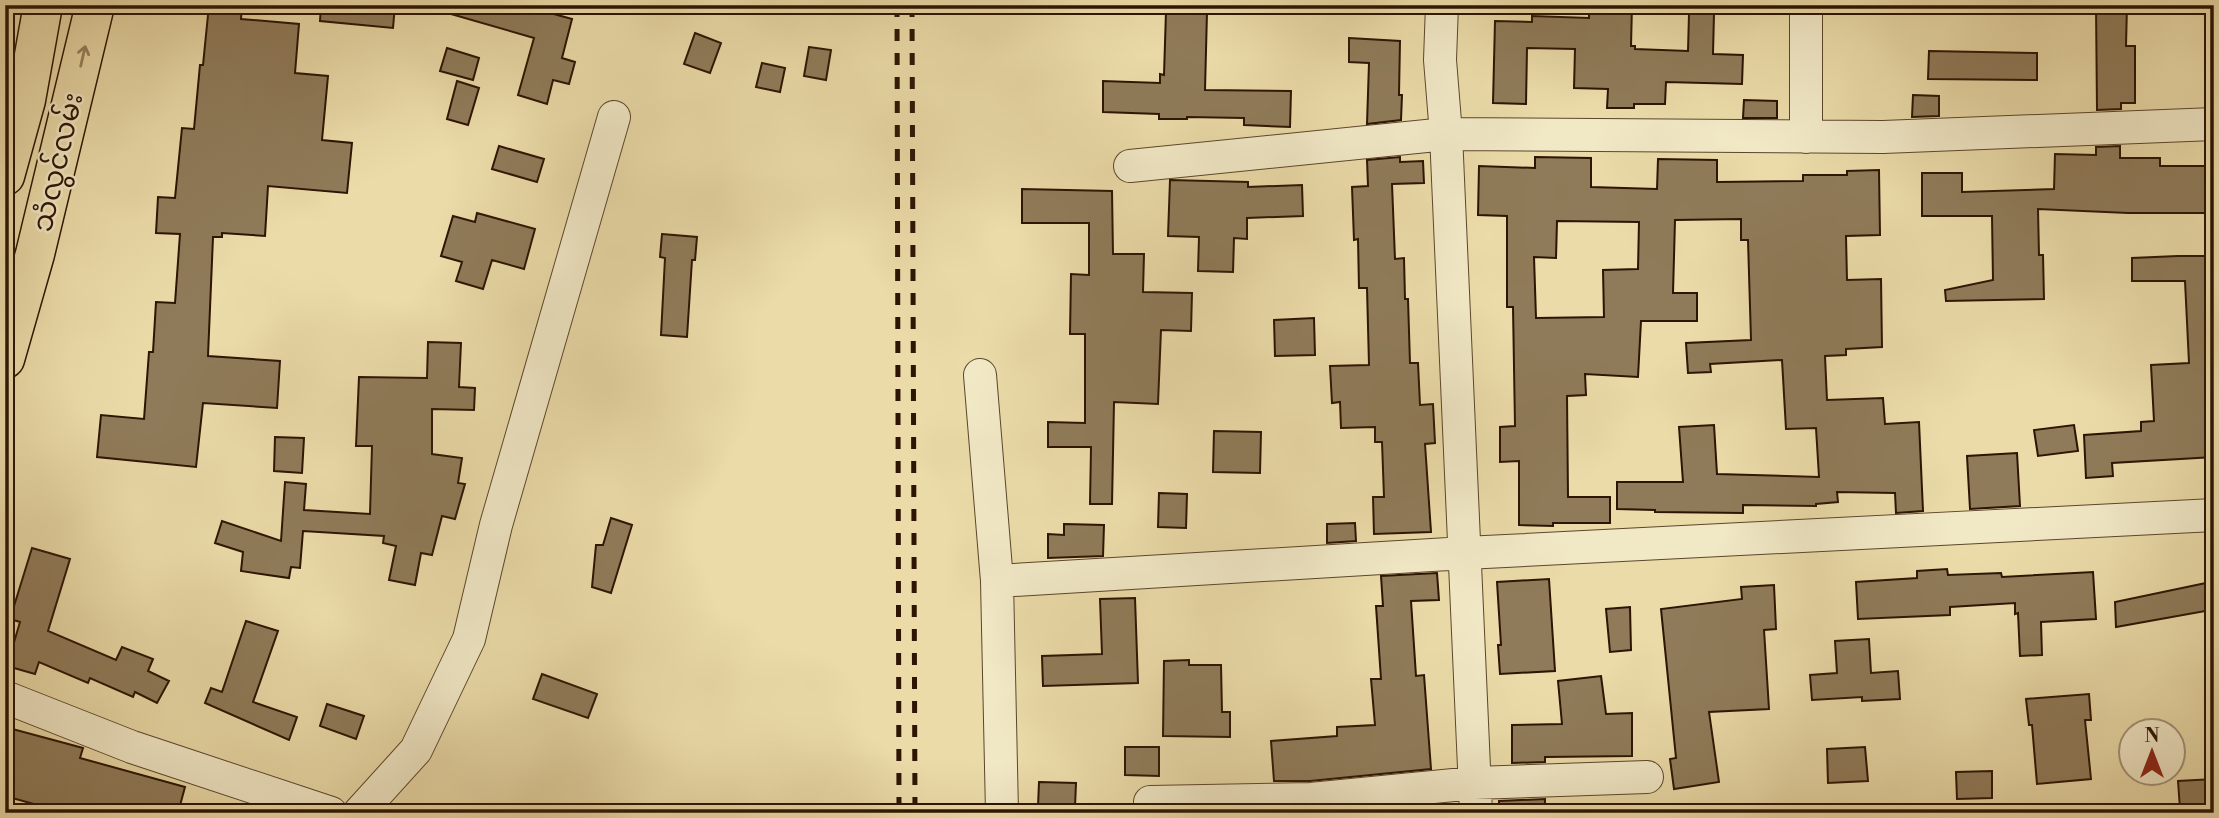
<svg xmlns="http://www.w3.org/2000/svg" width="2219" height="818" viewBox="0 0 2219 818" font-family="'Libre Bodoni','Noto Sans Myanmar',serif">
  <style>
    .building { fill: #8f7b59; stroke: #2d1403; stroke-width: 2; fill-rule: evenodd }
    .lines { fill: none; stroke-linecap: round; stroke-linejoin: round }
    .minor-casing { stroke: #5c462c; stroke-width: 34 }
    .primary-casing { stroke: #2d1403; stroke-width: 41 }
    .minor { stroke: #f1e8c6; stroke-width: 32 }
    .primary { stroke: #eadba8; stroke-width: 38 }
    .rail { stroke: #2d1403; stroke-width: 5; stroke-dasharray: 12 12; stroke-linecap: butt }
    .oneway { stroke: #95815e }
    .labels { text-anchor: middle; stroke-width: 5; stroke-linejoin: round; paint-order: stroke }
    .street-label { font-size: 28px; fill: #2d1403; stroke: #f1e8c6 }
  </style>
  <rect width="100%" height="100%" fill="#eadba8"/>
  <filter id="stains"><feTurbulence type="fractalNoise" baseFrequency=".00286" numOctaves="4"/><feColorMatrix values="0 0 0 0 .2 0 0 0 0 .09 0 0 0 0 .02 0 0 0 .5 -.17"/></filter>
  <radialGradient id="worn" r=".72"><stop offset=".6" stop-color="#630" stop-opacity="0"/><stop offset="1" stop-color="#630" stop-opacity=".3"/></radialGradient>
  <path class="building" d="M209 5H242L241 19 299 24 295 73 328 76 322 140 352 143 347 193 268 186 265 236 222 233V237H213L208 356 280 361 277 408 203 403 196 467 97 457 101 415 144 419 149 352H153L156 302 175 303 180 234 156 233 158 197 175 198 182 128 194 129 200 65H203Z
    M321 5H395L393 28 320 21Z
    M445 5H521L572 19 562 58 575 62 569 84 553 80 547 104 518 95 534 38 444 12Z
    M1589 5H1632L1631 46H1635V49L1688 51 1689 14H1714L1713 54 1743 55 1742 84 1666 82 1665 104H1634V108H1607L1608 89 1574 88 1575 49 1527 48 1526 104 1493 103 1495 21 1532 22V16L1589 18Z
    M2096 5H2127L2126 46H2135V103H2121V109L2097 110Z
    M1166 11 1207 12 1205 90 1291 91 1290 127 1244 125V118L1187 117V119H1159V114L1103 112V81L1160 83V74L1164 75Z
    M695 33 721 43 710 73 684 64Z
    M1349 38 1400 41 1399 95H1402L1401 120 1367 124 1369 63 1349 62Z
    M809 47 831 50 826 80 804 76Z
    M447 48 479 58 473 80 440 71Z
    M1929 51 2037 53V80L1928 79Z
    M762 63 785 68 780 92 756 87Z
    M457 81 479 88 468 125 447 119Z
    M1913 95 1939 96V116L1912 117Z
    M1744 100 1777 101V118H1743Z
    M499 146 544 159 537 182 492 169Z
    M2120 146V158H2160V166H2214V213H2128L2038 209 2039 255H2043L2044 299 1946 301 1945 290 1993 280 1992 216H1922V173H1962V192L2054 189 2055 154 2096 155V147Z
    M1400 157V162L1423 161 1424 183 1392 184 1395 259 1404 258 1405 299H1408L1410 363H1418L1420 405 1433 404 1435 443 1425 444 1431 532 1374 534 1373 497H1384L1382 442H1375V427L1341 428 1340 402 1332 403 1330 366 1369 365 1367 288H1359L1358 239 1354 240 1352 187 1368 186 1367 160Z
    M1535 157 1591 158V187L1657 189 1658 159 1717 160V182L1803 181V175H1847V171L1879 170 1880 235 1846 236 1847 280 1881 279 1882 347 1846 349V355L1825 356 1827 400 1883 398 1885 424 1919 422 1923 511 1896 513 1895 493 1837 492 1838 502 1816 504V506L1743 505V513L1655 512V510L1617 509V482H1683L1679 427 1714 425 1717 474 1819 477 1816 428 1786 429 1782 360 1710 364 1711 372 1688 373 1686 343 1751 340 1748 240H1741V219L1675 220 1673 293H1697V321H1641L1638 377 1585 374 1586 395 1567 396 1568 497H1610V523H1553V526L1519 525V461L1500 462V427L1515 426 1513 307H1507V216L1478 215 1479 166 1535 168ZM1557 221 1639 222 1638 269 1603 270 1604 317 1536 318 1534 257 1556 258Z
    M1170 180 1248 182V187L1302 185 1303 216 1247 218V239L1234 238 1233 272 1198 271 1199 237 1168 236Z
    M1022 189 1112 191 1113 254H1144L1143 292 1192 293 1191 331 1161 330 1158 404 1114 402 1112 504H1090L1091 447H1048V422L1085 423V334H1070L1071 274 1089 275V223H1022Z
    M477 213 535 229 524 269 492 260 483 289 456 281 462 262 441 256 453 216 475 222Z
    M662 234 697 237 695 260H692L687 337 661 335 665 258 660 257Z
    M2178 256H2214V457L2112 463 2113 476 2086 478 2084 435 2141 431V422L2154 421 2151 365 2189 363 2185 281H2132V258Z
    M1314 318 1315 355 1275 356 1274 320Z
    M428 342 461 343 459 387 475 388 474 410 432 409V454L462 458 458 483 465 484 455 519 442 516 432 555 421 553 415 585 389 580 396 546 383 543 384 536 303 531 300 568 291 567 289 578 241 571 243 552 215 543 222 521 281 541 285 482 306 484 304 510 370 514 372 446H356L359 377 427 378Z
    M2074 425 2078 451 2038 456 2034 430Z
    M1214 431 1261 432 1260 473 1213 472Z
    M275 437 304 438 302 473 274 471Z
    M2017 453 2020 506 1970 509 1967 456Z
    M1159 493 1187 494 1186 528 1158 527Z
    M611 518 632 525 611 593 592 587 596 545H603Z
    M1355 523 1356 541 1327 543V524Z
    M1064 524 1104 525 1103 556 1048 558V534L1064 535Z
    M32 548 70 559 48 631 116 660 122 647 153 659 148 671 169 681 157 703 135 692 133 697 90 678 88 683 39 662 35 674 7 666 20 622 10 619Z
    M1947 569 1948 575 2001 573 2002 577 2093 572 2096 619 2041 622 2042 655 2020 656 2018 613 2015 614V603L1950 607V615L1858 619 1856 582 1917 578V571Z
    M1437 573 1439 600 1411 601 1416 676 1424 675 1431 769 1310 781H1274L1271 741 1337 736V727L1375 725 1371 679H1381L1376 606H1383L1381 576Z
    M1549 579 1555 671 1500 674 1498 645H1501L1497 582Z
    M2206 583 2211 610 2116 627 2115 602Z
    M1774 585 1776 629 1764 630 1769 709 1709 712 1719 782 1674 789 1670 759 1676 758 1661 609 1742 599 1741 587Z
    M1135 598 1138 683 1043 686 1042 656 1102 654 1100 599Z
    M1630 607 1631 650 1610 652 1606 609Z
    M246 621 278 631 253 702 297 717 289 740 205 703 211 688 222 692Z
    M1869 639 1871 673 1898 671 1900 699 1862 701V697L1812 700 1810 675 1837 673 1835 641Z
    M1189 660V665H1221L1222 712H1230V737L1163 736 1164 661Z
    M542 674 597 694 588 718 533 699Z
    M1601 676 1606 714 1632 713V756L1545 757V762L1512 763V725L1562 724 1558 681Z
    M2089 694 2091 720H2085L2091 779 2037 784 2032 725H2029L2026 699Z
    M327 704 364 716 356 739 320 726Z
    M5 727 83 748 80 758 185 787 178 813H66L5 796Z
    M1125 747H1159V776L1125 775Z
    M1865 747 1868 781 1828 783 1827 749Z
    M1992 771V798L1957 799 1956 772Z
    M2214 779V806L2180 809 2178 781Z
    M1039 782 1076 783 1075 807H1038Z
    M1545 799V813H1499V801Z"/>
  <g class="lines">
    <defs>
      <path id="minor" d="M1442 5 1440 60 1446 134 1476 813
        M1806 5V137
        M1130 166 1446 134 1883 137 2214 124
        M980 375 997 581 1002 813
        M997 581 1465 553 2214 515
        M5 697 132 747 331 813
        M1150 802 1311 799 1474 783 1647 777
        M359 813 416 750 469 639 496 525 614 117"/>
      <path id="primary" d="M5 176 26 100 43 5
        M5 359 35 254 95 5"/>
    </defs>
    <use href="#minor" class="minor-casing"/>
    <use href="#primary" class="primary-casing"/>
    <use href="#minor" class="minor"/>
    <use href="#primary" class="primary"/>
    <path class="rail" d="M897 5 899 813
      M912 5 915 813"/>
  </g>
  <defs><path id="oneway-shaft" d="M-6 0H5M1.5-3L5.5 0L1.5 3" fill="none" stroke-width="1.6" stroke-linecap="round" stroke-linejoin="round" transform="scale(1.75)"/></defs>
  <use class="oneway" href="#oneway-shaft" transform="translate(83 56) rotate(-77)"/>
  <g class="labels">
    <g class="street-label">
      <text transform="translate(57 162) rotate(-77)" y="10">သံလွင်လမ်း</text>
    </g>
  </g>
  <rect width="2219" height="818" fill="none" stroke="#eadba8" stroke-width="28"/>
  <rect x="7" y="7" width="2205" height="804" fill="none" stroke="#2d1403" stroke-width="3.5"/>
  <rect x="14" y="14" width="2191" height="790" fill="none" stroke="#2d1403" stroke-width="2"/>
  <g transform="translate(2152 752)"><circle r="33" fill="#f1e8c6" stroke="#a39378" stroke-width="2"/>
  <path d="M0-5L12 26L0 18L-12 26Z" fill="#8f2418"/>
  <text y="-10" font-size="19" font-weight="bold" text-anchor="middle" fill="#2d1403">N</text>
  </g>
  <rect width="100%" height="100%" filter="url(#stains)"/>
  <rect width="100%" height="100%" fill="url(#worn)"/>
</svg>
